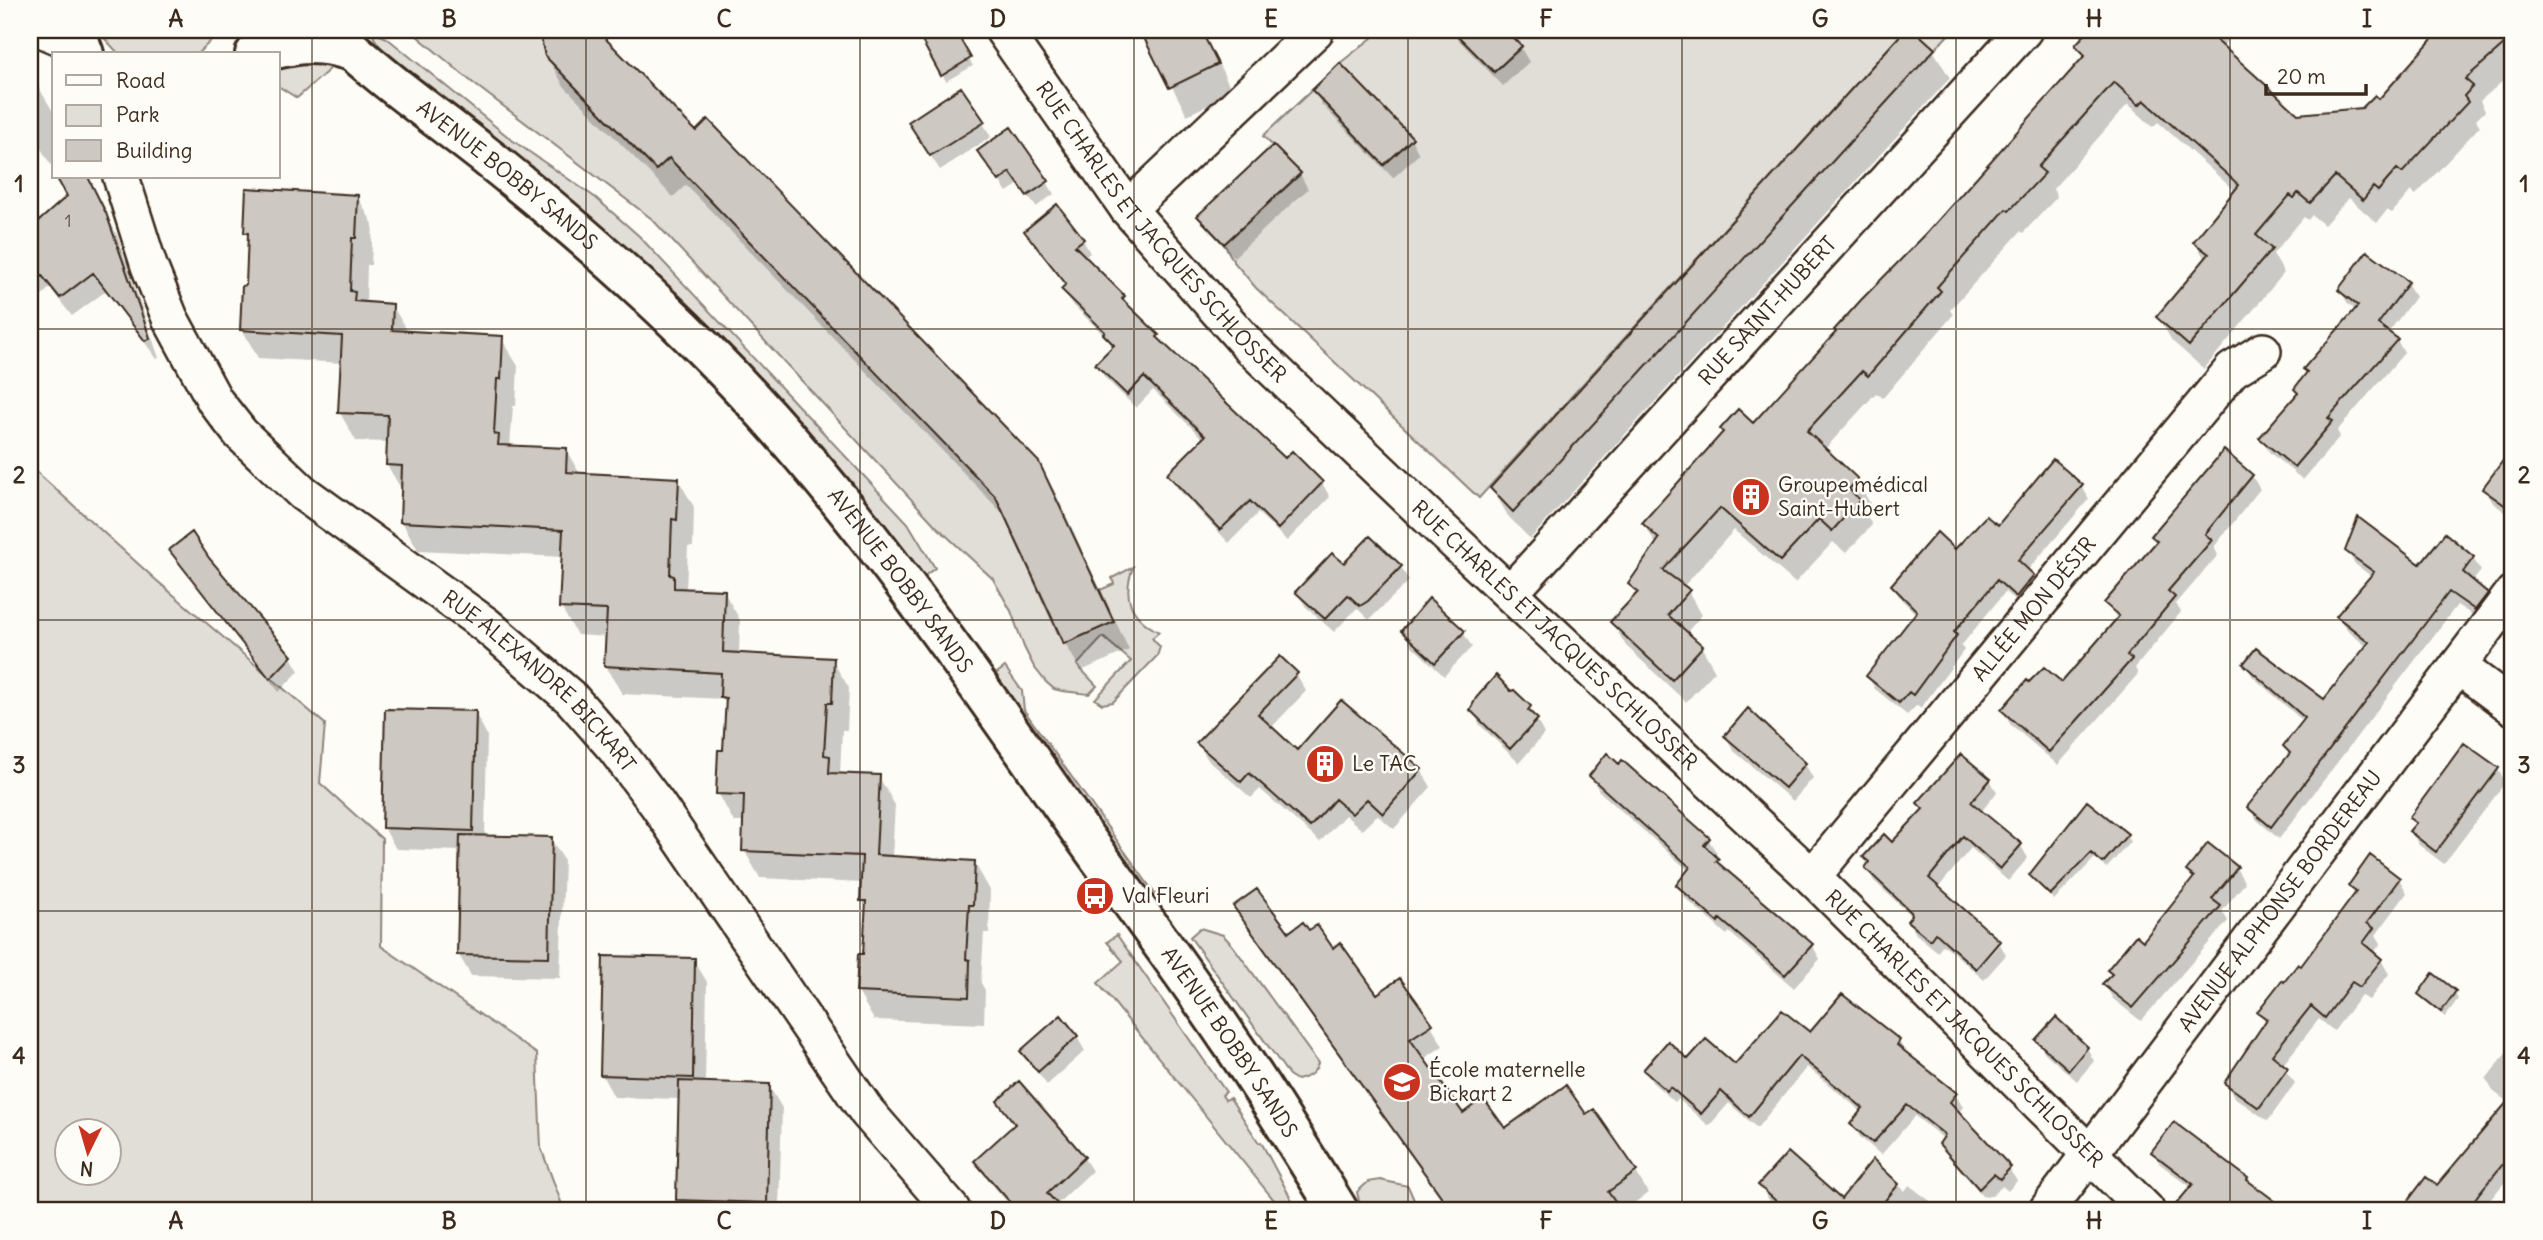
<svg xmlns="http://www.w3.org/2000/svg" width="2543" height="1240" viewBox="0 0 2543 1240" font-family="Delius,sans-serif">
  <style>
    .green { fill: #e1ded7; stroke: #8e847a; stroke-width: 2; fill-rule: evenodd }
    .shadow { fill: #0003 }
    .building { fill: #cdc8c2; stroke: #3b2a1e; stroke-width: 2 }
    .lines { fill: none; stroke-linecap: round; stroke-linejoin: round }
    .street-casing { stroke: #3b2a1e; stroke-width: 40 }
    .secondary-casing { stroke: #3b2a1e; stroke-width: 44 }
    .street { stroke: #fdfcf7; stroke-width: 35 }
    .secondary { stroke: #fdfcf7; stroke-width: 38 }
    .grid { fill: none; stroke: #3b2a1e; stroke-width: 2; stroke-opacity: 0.55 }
    .labels { text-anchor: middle; stroke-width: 5; stroke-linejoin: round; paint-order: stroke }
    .number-label { font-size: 18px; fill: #605247 }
    .street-label { font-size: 21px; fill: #3b2a1e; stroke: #fdfcf7 }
    .poi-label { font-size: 21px; fill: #3b2a1e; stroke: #fdfcf7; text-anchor: start }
    .neatline { fill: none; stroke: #3b2a1e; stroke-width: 2.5 }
    .grid-label { font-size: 23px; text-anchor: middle; font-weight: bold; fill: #3b2a1e }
  </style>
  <rect width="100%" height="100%" fill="#fdfcf7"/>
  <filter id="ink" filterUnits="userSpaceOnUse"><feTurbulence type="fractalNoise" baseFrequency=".0143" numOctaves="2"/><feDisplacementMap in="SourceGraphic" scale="14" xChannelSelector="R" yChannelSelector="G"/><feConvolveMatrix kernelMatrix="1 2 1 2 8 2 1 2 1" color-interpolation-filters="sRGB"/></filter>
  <g filter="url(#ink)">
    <path class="green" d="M100 30H217L214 38 197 54H119L104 38Z
      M410 30H539L545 56 656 170 669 158 910 406 996 497 1063 644 1114 622 1100 590 1114 584 1112 578 1133 567C1122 597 1130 617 1159 632L1152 638 1160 647 1157 656 1113 702 1102 704 1095 699 1131 661 1103 637 1077 665 1097 686 1089 694 1062 691 1054 689 1046 682 1034 667 1024 647 1011 611 993 579 936 526 652 219 473 83Z
      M1382 30H1452L1494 72 1522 47 1506 30H1905L1479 498 1256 288 1234 262 1224 244 1301 174 1263 136 1312 90 1384 165 1412 139 1340 63Z
      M1914 30H1953L1935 49Z
      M377 34 387 38 512 140 596 198 639 236 908 523 935 568 923 577 833 462 720 338 385 55 373 36Z
      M278 60 325 62 331 68 297 98 278 86Z
      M30 466 156 580 325 724 320 783 382 839 381 946 537 1054 541 1148 564 1210H30ZM66 1132H108V1174H66Z
      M1005 667 1022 691 1024 710 1155 894 1157 903 1155 904 993 676Z
      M1200 928 1223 935 1233 946 1318 1063C1315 1074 1308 1077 1297 1080L1289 1075 1190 937Z
      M1117 935 1226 1092 1222 1095 1225 1100 1230 1098 1259 1143 1261 1142 1297 1210H1282L1098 983 1123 961 1107 942Z
      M1380 1180 1408 1186 1414 1200 1413 1210H1361L1357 1192 1368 1182Z"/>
    <path class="shadow" d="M541 30H605L608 43 696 134 1038 463 1055 492 1129 650 1081 671 1065 643 1008 519 686 185 673 197 563 85 547 56Z
      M916 30H953L973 66 946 81Z
      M1142 30H1202L1233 93 1187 115Z
      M1449 30H1504L1521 48 1529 62 1503 86Z
      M1907 30H1911L1933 50 1950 78 1530 539 1508 516 1492 488Z
      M2092 30H2236L2222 47 2297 116 2363 110 2379 101 2436 36 2429 30H2513V72L2480 101 2485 111 2476 120 2480 126 2416 195 2411 191 2392 213 2387 210 2377 223 2349 198 2324 225 2312 215 2308 220 2304 217 2273 254 2284 273 2204 369 2172 341 2158 317 2206 261 2195 242 2236 192 2158 122 2153 127 2128 104 2053 189 2057 197 2023 233 2021 231 1950 310 1953 315 1883 398 1876 393 1824 450 1856 480 1870 503 1864 510 1872 525 1846 553 1833 542 1795 583 1734 530 1683 587 1688 591 1702 615 1686 633 1702 648 1715 671 1686 702 1626 646 1612 622 1637 596 1630 584 1657 546 1644 524 1753 425 1927 235 2085 58 2077 45Z
      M30 73 54 113V170L30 131Z
      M1314 90 1411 139 1419 154 1393 178 1322 105Z
      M983 123 991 137 940 170 918 137Z
      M987 163 1047 182 1054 194 1036 207 1019 184 1007 192Z
      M1300 174 1308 189 1234 257 1208 230 1200 216Z
      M58 177H87L117 235 159 358 157 359 106 291 72 316 50 288 30 306V231L70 196Z
      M357 196 373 224 371 265H367L366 303 392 305 408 332 501 338 518 366 516 406H513L510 447 566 450 580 474 678 479 694 507 693 547H688L686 590 724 592 740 620 739 654 832 660 849 688 847 730H842L840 775 879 777 895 805 892 858 974 862 990 890 989 933H984L981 983 985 990 984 1024 874 1020 858 992 864 956 867 910 862 900V883L760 878 744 850 745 822H734L718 793 724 751 727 706 723 699 622 694 606 666 608 637 577 635 561 607 564 557 418 550 402 522 403 492 387 465 388 442 356 441 340 413 343 363 258 358 242 329 248 286 249 238 246 233Z
      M1026 231 1083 240 1090 253 1084 258 1124 297 1132 312 1157 336 1161 343 1285 461 1322 483 1330 497 1287 541 1258 513 1229 543 1177 488 1169 474 1204 440 1153 390 1136 408 1105 378 1097 364 1113 348 1107 338 1071 303 1063 289 1066 286Z
      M2407 283 2415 297 2388 333 2397 340 2404 353 2337 431 2340 436 2303 480 2269 452 2262 439 2299 395 2357 311 2348 304 2340 290Z
      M2513 450V518L2493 503 2485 489Z
      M2252 476 2260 489 2214 547 2218 555 2176 604 2181 612 2135 668 2138 674 2058 765 2010 724 2003 711 2063 685 2118 620 2107 603 2158 543 2153 536Z
      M2082 486 2089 499 2027 571 2040 589 2025 609 2005 592 1961 646 1964 650 1921 708 1917 705 1907 715 1875 689 1868 676 1917 615 1901 599 1893 586 1998 528Z
      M171 550 208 559 291 657 299 671 279 692 180 564Z
      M2347 551 2420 566 2473 558 2481 571 2472 582 2487 594 2494 607 2483 622 2457 605 2279 839 2257 820 2249 807 2290 756 2285 746 2304 722 2253 677 2245 664 2324 702 2367 647 2346 629 2338 616 2372 577 2355 564Z
      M1344 566 1401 567 1409 581 1369 620 1357 608 1334 632 1306 607 1297 593Z
      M1403 631 1463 632 1472 647 1444 676 1411 645Z
      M1280 659 1297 675 1306 691 1271 728 1297 752 1341 702 1421 770 1431 787 1394 829 1377 815 1362 830 1345 815 1320 842 1260 789 1251 798 1208 760 1198 743Z
      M1511 693 1530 707 1544 734 1519 763 1480 725 1472 710Z
      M475 713 487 735 485 837 551 839 564 860 560 978 471 976 459 955 461 851 396 849 384 828Z
      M1726 737 1805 764 1813 778 1793 801 1734 751Z
      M1619 766 1708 839 1717 853 1714 856 1723 869 1812 945 1820 959 1794 988 1729 932 1727 935 1686 899 1678 885 1689 871 1599 791 1591 776Z
      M2498 769 2505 783 2444 864 2419 845 2411 832 2416 825 2411 818Z
      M1990 780 1997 792 1981 812 2021 846 2028 858 2008 881 1971 848 1938 888 1999 943H1996L1973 970 1947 947 1942 945 1938 952 1916 934 1909 922 1913 917 1874 881 1867 868 1870 865 1866 857 1892 844 1924 811 1919 803Z
      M2126 835 2130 842 2107 868 2095 858 2054 900 2031 875Z
      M2236 868 2245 883 2222 911 2228 921 2141 1021 2113 999 2105 985 2112 976 2109 970 2143 943 2193 880 2188 871Z
      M2399 879 2407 893 2376 935 2381 943 2373 954 2381 960 2389 974 2369 1000 2361 995 2334 1031 2319 1019 2282 1066 2295 1083 2268 1121 2234 1097 2226 1083 2266 1023 2259 1012 2302 969 2356 896 2350 886Z
      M1235 907 1288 934 1308 932 1333 950 1377 996 1431 1025 1443 1046 1422 1060 1462 1115 1504 1130 1585 1116 1636 1172 1648 1193 1626 1209 1627 1210H1449L1248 928Z
      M2000 944 2006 955 1984 980 1975 972Z
      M694 960 707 982 705 1084 769 1086 782 1108 779 1210H684L678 1199 680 1099 614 1097 602 1075Z
      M2455 992 2458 999 2445 1017 2424 1000 2420 994Z
      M1810 1034 1899 1041 1906 1054 1955 1094 1963 1107 1958 1113 2009 1169 2017 1181 2008 1191 2002 1186 1992 1196H1983L1948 1156 1941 1144 1944 1139 1915 1116 1881 1155 1860 1137 1852 1124 1862 1112 1807 1067 1757 1128 1729 1103 1709 1126 1678 1099 1675 1102 1652 1082 1645 1070 1689 1061 1735 1066Z
      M1077 1037 1085 1051 1047 1085 1022 1052Z
      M2037 1040 2087 1048 2094 1061 2077 1081 2045 1053Z
      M2510 1048 2513 1050V1172L2482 1210H2403L2427 1180 2437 1188 2509 1103 2493 1091 2486 1079Z
      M1000 1102 1084 1158 1092 1171 1056 1205 1061 1210H1014L984 1175 976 1162 1016 1126Z
      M2153 1152 2247 1179 2250 1185 2284 1210H2189L2183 1199 2192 1188 2160 1164Z
      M1874 1162 1905 1191 1909 1185 1942 1210H1779L1770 1202 1760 1185 1841 1202Z"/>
    <path class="building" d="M539 30H597L696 131 708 119 1039 462 1114 622 1064 644 996 497 669 158 656 170 545 56Z
      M916 30H955L971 58 941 76Z
      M1140 30H1201L1218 64 1169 88Z
      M1452 30H1506L1522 46 1494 72Z
      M1905 30H1914L1935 49 1513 512 1490 488Z
      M2089 30H2205L2298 114 2362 108 2375 95 2379 99 2440 30H2513V37L2465 79 2473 86 2464 96 2468 102 2402 173 2397 169 2378 191 2373 187 2363 200 2335 176 2310 203 2298 193 2294 198 2290 195 2256 235 2272 249 2189 346 2156 317 2209 254 2193 242 2239 185 2144 100 2139 105 2114 82 2038 167 2045 173 2009 211 2006 209 1937 287 1941 291 1868 376 1862 371 1807 431 1858 479 1849 489 1860 500 1832 531 1819 519 1780 561 1720 508 1663 570 1690 590 1668 615 1703 646 1672 680 1610 622 1638 592 1628 584 1659 539 1642 523 1723 432 1720 429 1738 409 1753 423 1836 332 1834 330 1861 300 1926 234 2085 55 2075 45Z
      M1340 63 1413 138 1384 165 1312 90Z
      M961 87 985 122 930 156 908 122Z
      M1011 127 1049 181 1027 196 1010 172 999 181 977 151Z
      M1273 145 1301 173 1224 244 1197 216Z
      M56 177H88L106 213 150 338 145 341 93 273 60 298 30 261V229L67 196Z
      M246 188 358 195 356 238H352L350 291 355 292 354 301 393 304 392 330 503 336 501 379H497L494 434 499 435 498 445 567 448 566 472 679 478 677 520 672 519 670 575 674 576V588L725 590 723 652 834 658 832 703H827L824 755 830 756 829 773 880 775 876 855 975 861 973 905H969L966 959 970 960 969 997 856 992 858 954H863L866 901H860L862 856 742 851 744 795 716 794 718 750H723L726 698 720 697 721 673 604 666 607 610 559 608 563 530 400 522 402 466 386 465 388 415 338 413 342 336 240 330 242 286 246 285 248 233H244Z
      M1057 204 1084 239 1075 246 1125 296 1122 299 1159 335 1157 337 1285 458 1292 451 1323 482 1278 529 1250 501 1220 530 1167 474 1205 436 1144 377 1127 395 1095 364 1114 345 1103 334 1105 332 1061 289 1066 284 1024 231Z
      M2367 251 2409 282 2378 324 2398 339 2328 418 2333 421 2294 467 2259 438 2298 393 2294 389 2307 372 2303 369 2358 306 2338 290Z
      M2513 447V511L2482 489Z
      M2224 450 2253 475 2205 534 2212 540 2168 591 2175 597 2127 655 2132 659 2049 752 2001 710 2027 680 2029 682 2044 667 2062 682 2119 616 2104 603 2157 541 2151 536Z
      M2053 459 2083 485 2018 560 2034 575 2016 597 1997 580 1954 632 1957 635 1913 695 1909 692 1899 703 1866 676 1917 611 1891 585 1937 532 1955 549 1986 516 1998 525Z
      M2358 517 2420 564 2445 533 2474 557 2463 572 2488 593 2475 610 2449 592 2271 827 2247 807 2290 753 2283 746 2305 718 2243 664 2256 648 2324 699 2369 642 2336 616 2374 572 2345 551Z
      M192 532 209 558 292 656 270 679 169 550Z
      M1370 536 1402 566 1368 601 1360 606 1348 595 1325 619 1295 592 1332 553 1344 563Z
      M1429 598 1465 631 1435 663 1401 631Z
      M1280 656 1298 673 1258 714 1297 750 1341 700 1422 769 1383 814 1367 799 1352 814 1335 799 1310 827 1249 773 1241 782 1196 743Z
      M1496 675 1511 691 1514 690 1531 706 1528 710 1538 719 1510 749 1470 710 1476 698Z
      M1748 708 1806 763 1785 788 1724 736Z
      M385 709 476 711 473 831 382 828Z
      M2464 743 2499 768 2436 852 2409 831 2416 823 2409 818Z
      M1607 753 1619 764 1622 760 1710 838 1704 845 1719 859 1716 861 1813 944 1785 975 1720 919 1718 922 1676 885 1690 867 1589 776Z
      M1961 754 1991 779 1971 802 2022 844 2000 869 1963 836 1929 878 2000 941 1976 969 1938 935 1935 933 1930 940 1907 921 1912 915 1911 912 1865 868 1869 862 1863 857 1884 834 1892 842 1923 809 1917 803Z
      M2087 801 2128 834 2103 863 2091 853 2050 895 2029 875Z
      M460 835 552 837 549 957 457 955Z
      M2208 843 2238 867 2212 899 2221 906 2133 1008 2102 984 2112 974 2107 970 2136 935 2143 941 2194 877 2186 871Z
      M2370 855 2400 878 2367 923 2374 928 2363 943 2382 959 2360 987 2352 982 2325 1018 2311 1006 2272 1055 2288 1068 2259 1108 2224 1083 2267 1019 2257 1012 2282 980 2284 982 2298 964 2301 966 2356 892 2348 886Z
      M1257 889 1289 932 1303 922 1309 930 1317 925 1333 948 1340 942 1377 994 1400 978 1433 1024 1410 1039 1463 1113 1483 1098 1505 1128 1566 1085 1586 1114 1594 1109 1637 1171 1608 1192 1621 1210H1451L1233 906Z
      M603 956 695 958 693 1078 600 1075Z
      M2433 973 2456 991 2441 1012 2418 994Z
      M1842 994 1900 1040 1897 1045 1957 1093 1950 1102 2011 1167 2000 1179 1994 1174 1979 1189 1939 1144 1945 1135 1907 1105 1873 1143 1850 1124 1863 1108 1799 1056 1749 1117 1721 1091 1701 1114 1670 1087 1667 1091 1643 1070 1668 1041 1688 1059 1706 1039 1735 1064 1782 1010 1810 1032Z
      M1061 1015 1078 1036 1038 1072 1020 1051Z
      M2056 1017 2088 1047 2069 1070 2035 1040Z
      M679 1081 770 1084 767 1203 676 1200Z
      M1019 1081 1085 1157 1047 1193 1063 1210H1017L974 1161 1015 1124 997 1101Z
      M2513 1095V1152L2480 1192 2468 1209 2470 1210H2401L2426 1177 2437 1185Z
      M2174 1122 2248 1178 2247 1180 2287 1210H2171L2193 1184 2151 1152Z
      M1788 1152 1841 1199 1873 1159 1899 1184 1877 1210H1786L1758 1185Z"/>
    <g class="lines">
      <defs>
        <g id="street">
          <path d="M43 30 64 39H77"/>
          <path id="s1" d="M1003 30 1128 209 1250 347 1442 530 1812 877 2146 1210"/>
          <path id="s2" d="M121 177 149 266 170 318 215 401 241 434 303 493 486 625 571 698 614 747 657 804 867 1112 952 1210"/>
          <path d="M1128 209 1316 30"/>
          <path id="s3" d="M1510 593 2024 30"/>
          <path d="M2458 666 2513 707"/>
          <path id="s4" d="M1812 877 2232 370 2263 351"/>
          <path id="s5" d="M2047 1210 2513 593"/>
        </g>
        <g id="secondary">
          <path d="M75 30 84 54"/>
          <path id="s6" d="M330 30C377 75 431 113 482 153 560 215 636 280 706 351 845 490 956 653 1068 814 1121 889 1177 962 1228 1038 1267 1094 1302 1152 1338 1210"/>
          <path d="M255 54C293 44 313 39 352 51"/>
        </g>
      </defs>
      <use href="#street" class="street-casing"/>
      <use href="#secondary" class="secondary-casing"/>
      <use href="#street" class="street"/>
      <use href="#secondary" class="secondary"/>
    </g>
  </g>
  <path class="grid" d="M312 30V1210M586 30V1210M860 30V1210M1134 30V1210M1408 30V1210M1682 30V1210M1956 30V1210M2230 30V1210M30 329H2513M30 620H2513M30 911H2513"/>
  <defs>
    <symbol id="building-disc" viewBox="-11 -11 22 22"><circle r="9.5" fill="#c8321e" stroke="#fdfcf7"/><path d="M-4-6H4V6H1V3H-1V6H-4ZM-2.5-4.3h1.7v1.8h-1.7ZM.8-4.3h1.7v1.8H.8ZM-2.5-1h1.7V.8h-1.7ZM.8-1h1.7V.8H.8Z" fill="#fff"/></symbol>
    <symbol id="bus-disc" viewBox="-11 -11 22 22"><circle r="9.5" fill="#c8321e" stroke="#fdfcf7"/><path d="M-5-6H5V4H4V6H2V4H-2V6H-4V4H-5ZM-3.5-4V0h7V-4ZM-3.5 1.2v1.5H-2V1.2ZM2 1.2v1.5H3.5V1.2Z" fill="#fff"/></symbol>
    <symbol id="school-disc" viewBox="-11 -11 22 22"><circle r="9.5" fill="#c8321e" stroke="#fdfcf7"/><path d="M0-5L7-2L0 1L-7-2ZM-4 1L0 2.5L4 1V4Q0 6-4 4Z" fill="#fff"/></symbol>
  </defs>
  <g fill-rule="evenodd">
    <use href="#building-disc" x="1729" y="475" width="44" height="44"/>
    <use href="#building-disc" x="1303" y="742" width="44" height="44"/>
    <use href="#bus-disc" x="1073" y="874" width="44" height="44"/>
    <use href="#school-disc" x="1380" y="1060" width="44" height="44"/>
  </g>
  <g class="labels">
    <g class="number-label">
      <text x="68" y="227">1</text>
    </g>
    <g class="street-label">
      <text dy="7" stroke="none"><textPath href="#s6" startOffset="229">AVENUE BOBBY SANDS</textPath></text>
      <text dy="7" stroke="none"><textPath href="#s1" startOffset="257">RUE CHARLES ET JACQUES SCHLOSSER</textPath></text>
      <text dy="7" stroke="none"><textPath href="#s3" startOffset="382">RUE SAINT-HUBERT</textPath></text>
      <text dy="7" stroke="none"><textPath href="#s6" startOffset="796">AVENUE BOBBY SANDS</textPath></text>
      <text dy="7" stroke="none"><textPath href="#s4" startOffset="348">ALLÉE MON DÉSIR</textPath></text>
      <text dy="7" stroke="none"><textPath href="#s1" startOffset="822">RUE CHARLES ET JACQUES SCHLOSSER</textPath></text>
      <text dy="7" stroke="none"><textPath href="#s2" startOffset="674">RUE ALEXANDRE BICKART</textPath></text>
      <text dy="7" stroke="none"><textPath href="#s5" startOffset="387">AVENUE ALPHONSE BORDEREAU</textPath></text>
      <text dy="7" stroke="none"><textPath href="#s1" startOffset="1390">RUE CHARLES ET JACQUES SCHLOSSER</textPath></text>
      <text dy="7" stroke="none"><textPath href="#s6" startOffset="1363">AVENUE BOBBY SANDS</textPath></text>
    </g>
    <g class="poi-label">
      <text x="1778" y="492">Groupe médical<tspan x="1778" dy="24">Saint-Hubert</tspan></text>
      <text x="1352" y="771">Le TAC</text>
      <text x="1122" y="903">Val Fleuri</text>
      <text x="1429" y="1077">École maternelle<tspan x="1429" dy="24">Bickart 2</tspan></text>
    </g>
  </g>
  <rect width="2543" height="1240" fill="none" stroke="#fdfcf7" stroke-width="77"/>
  <rect x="52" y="52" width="228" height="126" fill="#fdfcf7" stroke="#afa8a0" stroke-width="2"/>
  <rect x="66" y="75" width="35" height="10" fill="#fdfcf7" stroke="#afa8a0" stroke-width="2"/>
  <text x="116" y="88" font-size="21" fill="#3b2a1e">Road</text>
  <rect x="66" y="105" width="35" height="21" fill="#e1ded7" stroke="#afa8a0" stroke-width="2"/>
  <text x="116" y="122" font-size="21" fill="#3b2a1e">Park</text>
  <rect x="66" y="140" width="35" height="21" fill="#cdc8c2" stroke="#afa8a0" stroke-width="2"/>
  <text x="116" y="158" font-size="21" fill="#3b2a1e">Building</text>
  <g transform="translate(88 1152) rotate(185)"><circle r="33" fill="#fdfcf7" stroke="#afa8a0" stroke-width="2"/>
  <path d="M0-5L12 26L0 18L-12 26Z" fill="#c8321e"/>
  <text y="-10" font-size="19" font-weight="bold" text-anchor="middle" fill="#3b2a1e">N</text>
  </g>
  <path d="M2266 84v10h100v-10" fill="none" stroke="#3b2a1e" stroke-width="3.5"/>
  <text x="2277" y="84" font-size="21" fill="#3b2a1e" stroke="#fdfcf7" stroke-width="5" paint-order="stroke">20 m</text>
  <rect x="38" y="38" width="2466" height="1164" class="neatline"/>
  <g class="grid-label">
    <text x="176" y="27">A</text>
    <text x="449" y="27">B</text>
    <text x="724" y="27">C</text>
    <text x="998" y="27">D</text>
    <text x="1271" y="27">E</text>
    <text x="1546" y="27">F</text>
    <text x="1820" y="27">G</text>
    <text x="2094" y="27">H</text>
    <text x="2367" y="27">I</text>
    <text x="19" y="192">1</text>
    <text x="2524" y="192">1</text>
    <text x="19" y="483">2</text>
    <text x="2524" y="483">2</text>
    <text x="19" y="773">3</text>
    <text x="2524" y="773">3</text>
    <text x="19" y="1064">4</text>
    <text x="2524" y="1064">4</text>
    <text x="176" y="1229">A</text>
    <text x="449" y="1229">B</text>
    <text x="724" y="1229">C</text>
    <text x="998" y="1229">D</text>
    <text x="1271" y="1229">E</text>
    <text x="1546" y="1229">F</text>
    <text x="1820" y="1229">G</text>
    <text x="2094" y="1229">H</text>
    <text x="2367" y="1229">I</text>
  </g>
</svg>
